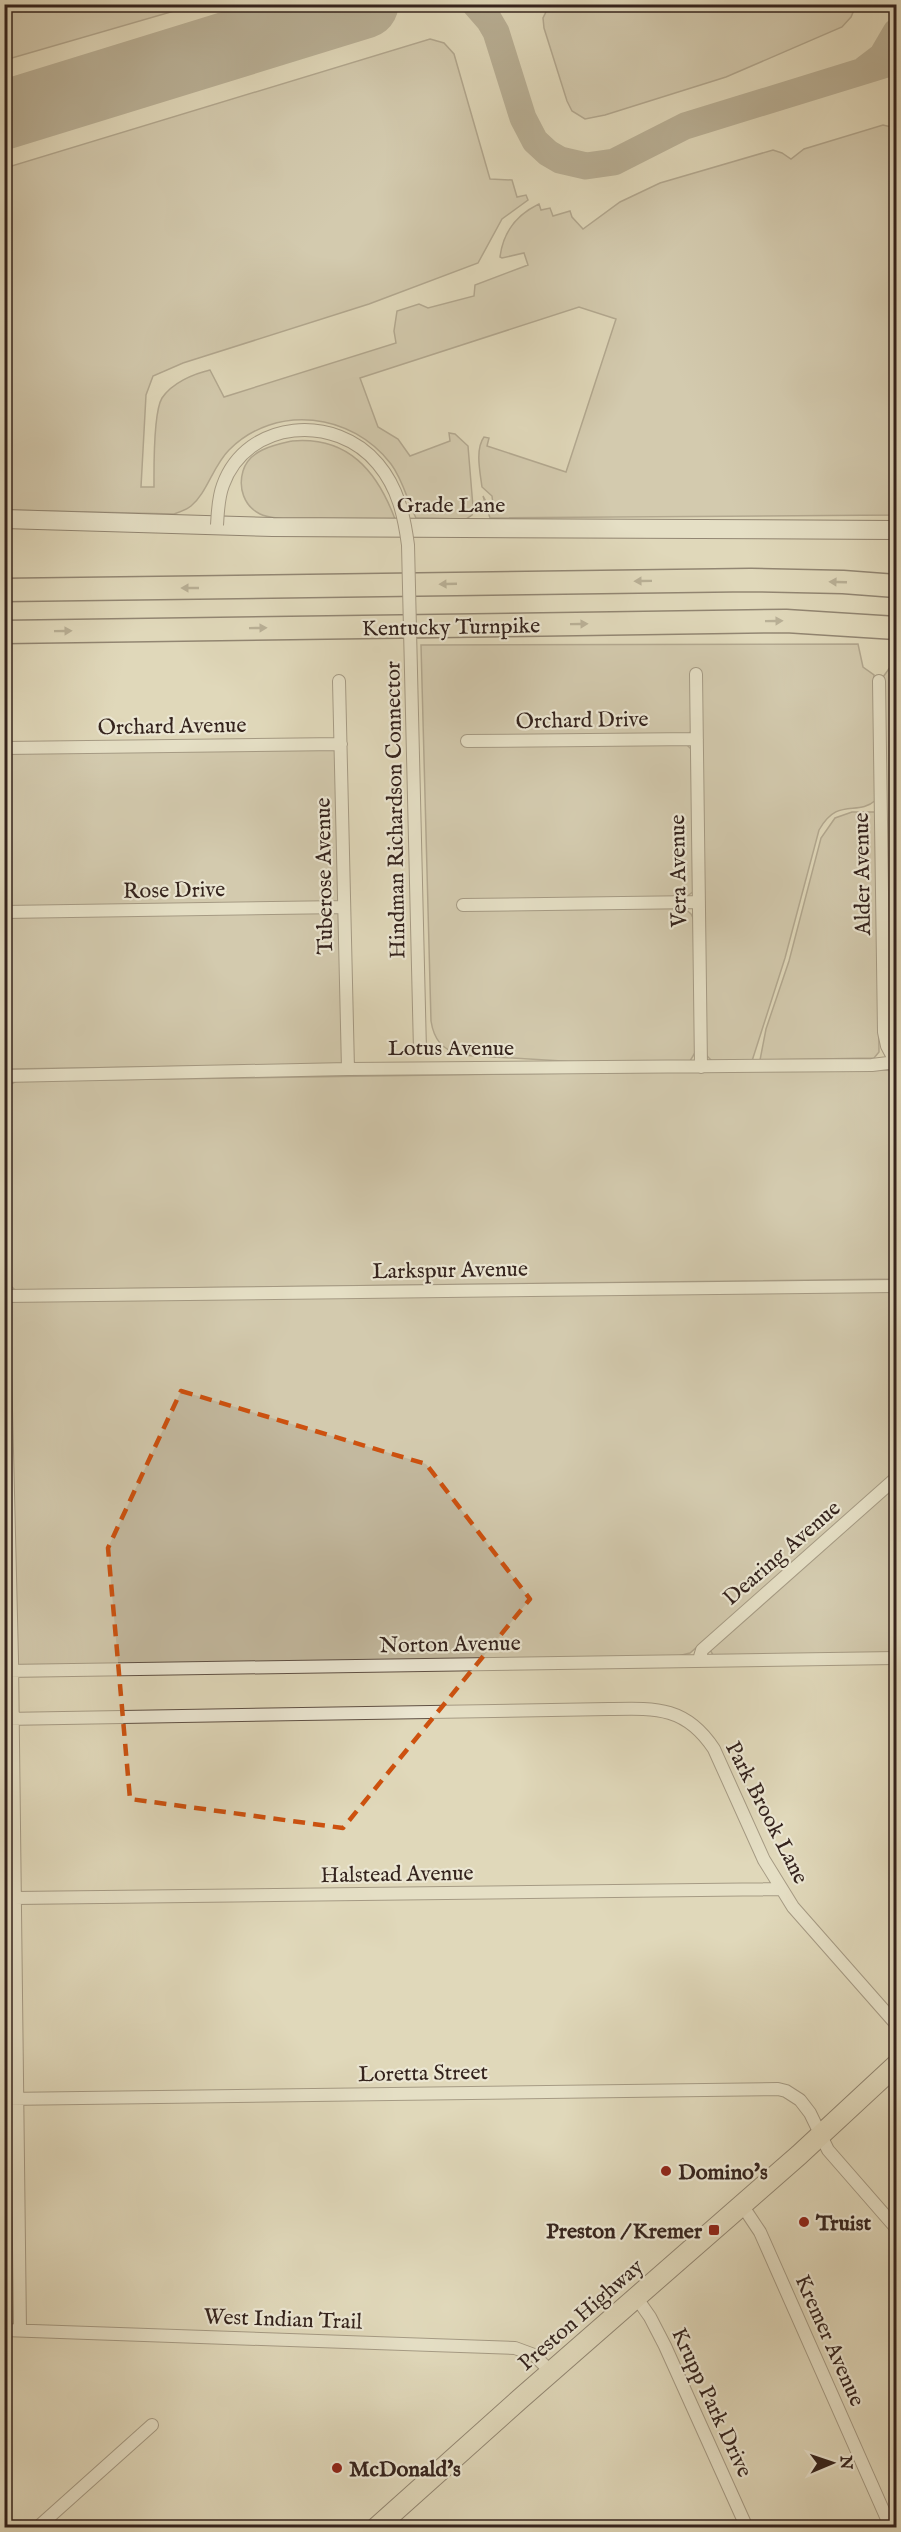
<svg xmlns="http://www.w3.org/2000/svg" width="901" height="2532" viewBox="0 0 901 2532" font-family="'IM FELL English',serif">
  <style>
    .green { fill: #c3b99f; stroke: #7c6e5e; stroke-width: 1.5 }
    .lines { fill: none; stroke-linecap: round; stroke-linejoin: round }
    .taxiway { stroke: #8a7e6c; stroke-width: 27 }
    .runway { stroke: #8a7e6c; stroke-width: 69 }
    .street-casing { stroke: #5f5044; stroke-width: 14 }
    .secondary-casing { stroke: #34231d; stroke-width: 20 }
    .primary-casing { stroke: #34231d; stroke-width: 22 }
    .highway-casing { stroke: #34231d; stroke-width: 25 }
    .street { stroke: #ebe6d2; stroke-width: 12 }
    .secondary { stroke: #ebe6d2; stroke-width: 18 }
    .primary { stroke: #e0d8ba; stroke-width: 20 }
    .highway { stroke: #e0d8ba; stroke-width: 22 }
    .street-bridge-casing { stroke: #5f5044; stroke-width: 14; stroke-linecap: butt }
    .street-bridge { stroke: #ebe6d2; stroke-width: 12 }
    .oneway { fill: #8a7e6c }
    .marked { fill: none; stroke: #cd510f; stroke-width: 4.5; stroke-dasharray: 12 8; stroke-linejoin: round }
    .poi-dot { fill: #8f2418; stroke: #ebe6d2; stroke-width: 2 }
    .labels { text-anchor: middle; stroke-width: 4.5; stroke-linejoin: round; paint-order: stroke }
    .street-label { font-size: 22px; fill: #34231d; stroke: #ebe6d2 }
    .poi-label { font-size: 22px; font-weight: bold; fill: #34231d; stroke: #ebe6d2; text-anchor: start }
  </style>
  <rect width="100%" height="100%" fill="#e0d8ba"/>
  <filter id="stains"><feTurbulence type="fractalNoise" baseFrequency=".00333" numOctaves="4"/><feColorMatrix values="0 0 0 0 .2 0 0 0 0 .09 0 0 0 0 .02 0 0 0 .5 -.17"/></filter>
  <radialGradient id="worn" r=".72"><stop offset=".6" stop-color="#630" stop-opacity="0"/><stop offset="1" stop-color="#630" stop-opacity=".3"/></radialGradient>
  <path class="green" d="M5 4H195V5L5 60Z
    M550 4H856V5L851 17 842 27 726 77 605 115 585 119 572 111 567 101 544 28 543 18Z
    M430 39 444 43 454 54 490 179 512 180 517 197 526 195 528 200 502 219 478 263 369 304 183 363 153 376 146 395 141 487H154C154 468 153 413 162 398 172 383 193 374 210 370L224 397 396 343 394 331 397 311 419 304 428 308 474 296 475 285 528 265 524 253 502 258 500 257C503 232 516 215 539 204L541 210 550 208 553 216 570 211 572 217 583 229 620 202 660 183 773 150 782 153 791 159 804 149 883 125 896 128V515L490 518 483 496 488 505 493 504 492 496 482 487C480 472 475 449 484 437L489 438 487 446 566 472 616 319 579 307 360 378 378 427 398 439 410 456 450 441 449 433 455 434 468 446 473 507 472 515 466 519 416 518C407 500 403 480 391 464 352 413 276 403 229 450 213 466 207 493 191 506 186 510 180 512 174 514L5 510V168Z
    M292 441C348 436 377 471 395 519 369 519 279 524 260 514 244 506 238 488 243 471 249 450 274 445 292 441Z
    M858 644 863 667 874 675 876 800C857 817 838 796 819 830L785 958 752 1061 713 1062 706 1055 691 731 680 745H687L691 749 694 891 685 898 683 907 691 914 695 922 696 1051 690 1061 596 1063 460 1055C442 1049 434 1040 431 1021L421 645Z
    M896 659V1045L889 1033 883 677Z
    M333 749 336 753 340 899 338 902 5 907V752Z
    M852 812H876L879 1052 874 1058 760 1060 766 1029 789 961 821 838 835 818Z
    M341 912 343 1064 11 1069 4 1063V917Z
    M871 1069 896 1071V1279L15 1290 9 1284 5 1094 7 1086 17 1081Z
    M896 1289V1472L690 1653 678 1656 17 1668 8 1307 12 1300Z
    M896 1483V1653L713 1655 710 1650Z"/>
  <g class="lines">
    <path class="taxiway" d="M475 4 489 20 496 32 523 118 535 141 548 153 560 160 586 166 614 162 685 126 896 61
      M865 69 882 56 896 32"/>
    <path class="runway" d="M4 115 364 4"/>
    <defs>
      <path id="street" d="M696 674 701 1067
        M339 681 348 1069
        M879 681 884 1032 887 1046 896 1063
        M467 741 697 739
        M4 748 341 744
        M463 905 699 902
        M4 912 344 907
        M4 1076 348 1069 872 1065 896 1062
        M4 1296 896 1286
        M4 1327 12 1659 20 2330
        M699 1660 702 1650 896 1478
        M6 1671 896 1658
        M4 1719 609 1709C655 1708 686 1706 714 1749L764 1860 793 1907 896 2024
        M14 1898 781 1889
        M4 2099 778 2089 786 2091 800 2100 810 2113 828 2150 896 2228
        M742 2205 760 2232 891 2528
        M636 2297 650 2317 665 2346 747 2528
        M4 2330 515 2348 534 2355 551 2372
        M37 2528 152 2425"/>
      <path id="secondary" d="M4 519 273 527 896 530"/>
      <path id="primary" d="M376 2528 520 2399 799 2155 896 2065"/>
      <path id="highway" d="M4 590 751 580 843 582 896 586
        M4 632 786 621 896 628"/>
    </defs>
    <use href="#street" class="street-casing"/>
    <use href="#secondary" class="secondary-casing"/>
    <use href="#primary" class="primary-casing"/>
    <use href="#highway" class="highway-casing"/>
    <use href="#street" class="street"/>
    <use href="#secondary" class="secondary"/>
    <use href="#primary" class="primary"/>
    <use href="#highway" class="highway"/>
    <defs>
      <path id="street-bridge" d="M217 525C218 511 218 498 223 485 247 419 336 413 378 464 398 488 404 515 408 545L420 1051"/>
    </defs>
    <use href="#street-bridge" class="street-bridge-casing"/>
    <use href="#street-bridge" class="street-bridge"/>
  </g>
  <defs><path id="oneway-solid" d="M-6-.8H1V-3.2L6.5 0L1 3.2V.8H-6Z" transform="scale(1.5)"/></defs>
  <g class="oneway">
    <use href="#oneway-solid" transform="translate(643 581) rotate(179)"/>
    <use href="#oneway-solid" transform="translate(838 582) rotate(-178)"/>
    <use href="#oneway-solid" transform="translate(448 584) rotate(178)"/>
    <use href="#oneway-solid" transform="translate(190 588) rotate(180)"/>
    <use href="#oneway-solid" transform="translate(774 621) rotate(-1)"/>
    <use href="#oneway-solid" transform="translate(579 624) rotate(-1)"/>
    <use href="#oneway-solid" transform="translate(258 628) rotate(-1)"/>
    <use href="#oneway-solid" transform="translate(63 631) rotate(-1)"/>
  </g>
  <path d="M0 0H901V2532H0ZM181 1391 426 1464 530 1599 343 1828 130 1799 108 1548Z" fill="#e0d8ba" fill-opacity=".55" fill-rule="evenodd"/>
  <path class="marked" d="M181 1391 426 1464 530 1599 343 1828 130 1799 108 1548Z"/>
  <g class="poi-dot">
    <circle cx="666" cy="2171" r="6"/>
    <circle cx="804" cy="2222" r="6"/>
    <rect x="708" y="2224" width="12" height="12" rx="3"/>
    <circle cx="337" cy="2468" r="6"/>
  </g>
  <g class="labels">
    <g class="street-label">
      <text x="451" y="512">Grade Lane</text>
      <text transform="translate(451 626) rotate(-1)" y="8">Kentucky Turnpike</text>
      <text transform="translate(582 719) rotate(-1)" y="8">Orchard Drive</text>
      <text transform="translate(172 725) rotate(-1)" y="8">Orchard Avenue</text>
      <text transform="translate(394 810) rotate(-91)" y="8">Hindman Richardson Connector</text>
      <text transform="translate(677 871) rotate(-91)" y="8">Vera Avenue</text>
      <text transform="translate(861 874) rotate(-91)" y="8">Alder Avenue</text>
      <text transform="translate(323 876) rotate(-91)" y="8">Tuberose Avenue</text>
      <text transform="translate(174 889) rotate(-1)" y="8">Rose Drive</text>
      <text x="451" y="1055">Lotus Avenue</text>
      <text transform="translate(450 1269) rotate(-1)" y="8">Larkspur Avenue</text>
      <text transform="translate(781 1552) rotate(-41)" y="8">Dearing Avenue</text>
      <text transform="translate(450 1643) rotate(-1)" y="8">Norton Avenue</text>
      <text transform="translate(768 1812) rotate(63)" y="8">Park Brook Lane</text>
      <text transform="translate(397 1873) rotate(-1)" y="8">Halstead Avenue</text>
      <text transform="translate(423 2072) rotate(-1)" y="8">Loretta Street</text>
      <text transform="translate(580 2314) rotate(-41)" y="8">Preston Highway</text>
      <text transform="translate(283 2318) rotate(2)" y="8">West Indian Trail</text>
      <text transform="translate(831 2340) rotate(66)" y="8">Kremer Avenue</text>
      <text transform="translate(713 2402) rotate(65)" y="8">Krupp Park Drive</text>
    </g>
    <g class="poi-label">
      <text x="678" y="2179">Domino's</text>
      <text x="816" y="2230">Truist</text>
      <text x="702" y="2238" text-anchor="end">Preston / Kremer</text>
      <text x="349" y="2476">McDonald's</text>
    </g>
  </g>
  <rect width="901" height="2532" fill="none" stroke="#e0d8ba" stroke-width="24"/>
  <rect x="6" y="6" width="889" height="2520" fill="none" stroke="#34231d" stroke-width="3"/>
  <rect x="12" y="12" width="877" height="2508" fill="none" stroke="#34231d" stroke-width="1.5"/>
  <g transform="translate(832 2463) rotate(88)" stroke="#ebe6d2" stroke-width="4.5" paint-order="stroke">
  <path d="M0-4.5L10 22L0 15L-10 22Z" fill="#34231d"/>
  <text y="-9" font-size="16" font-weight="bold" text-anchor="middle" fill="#34231d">N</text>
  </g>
  <rect width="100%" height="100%" filter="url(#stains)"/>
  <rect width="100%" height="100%" fill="url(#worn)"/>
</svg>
